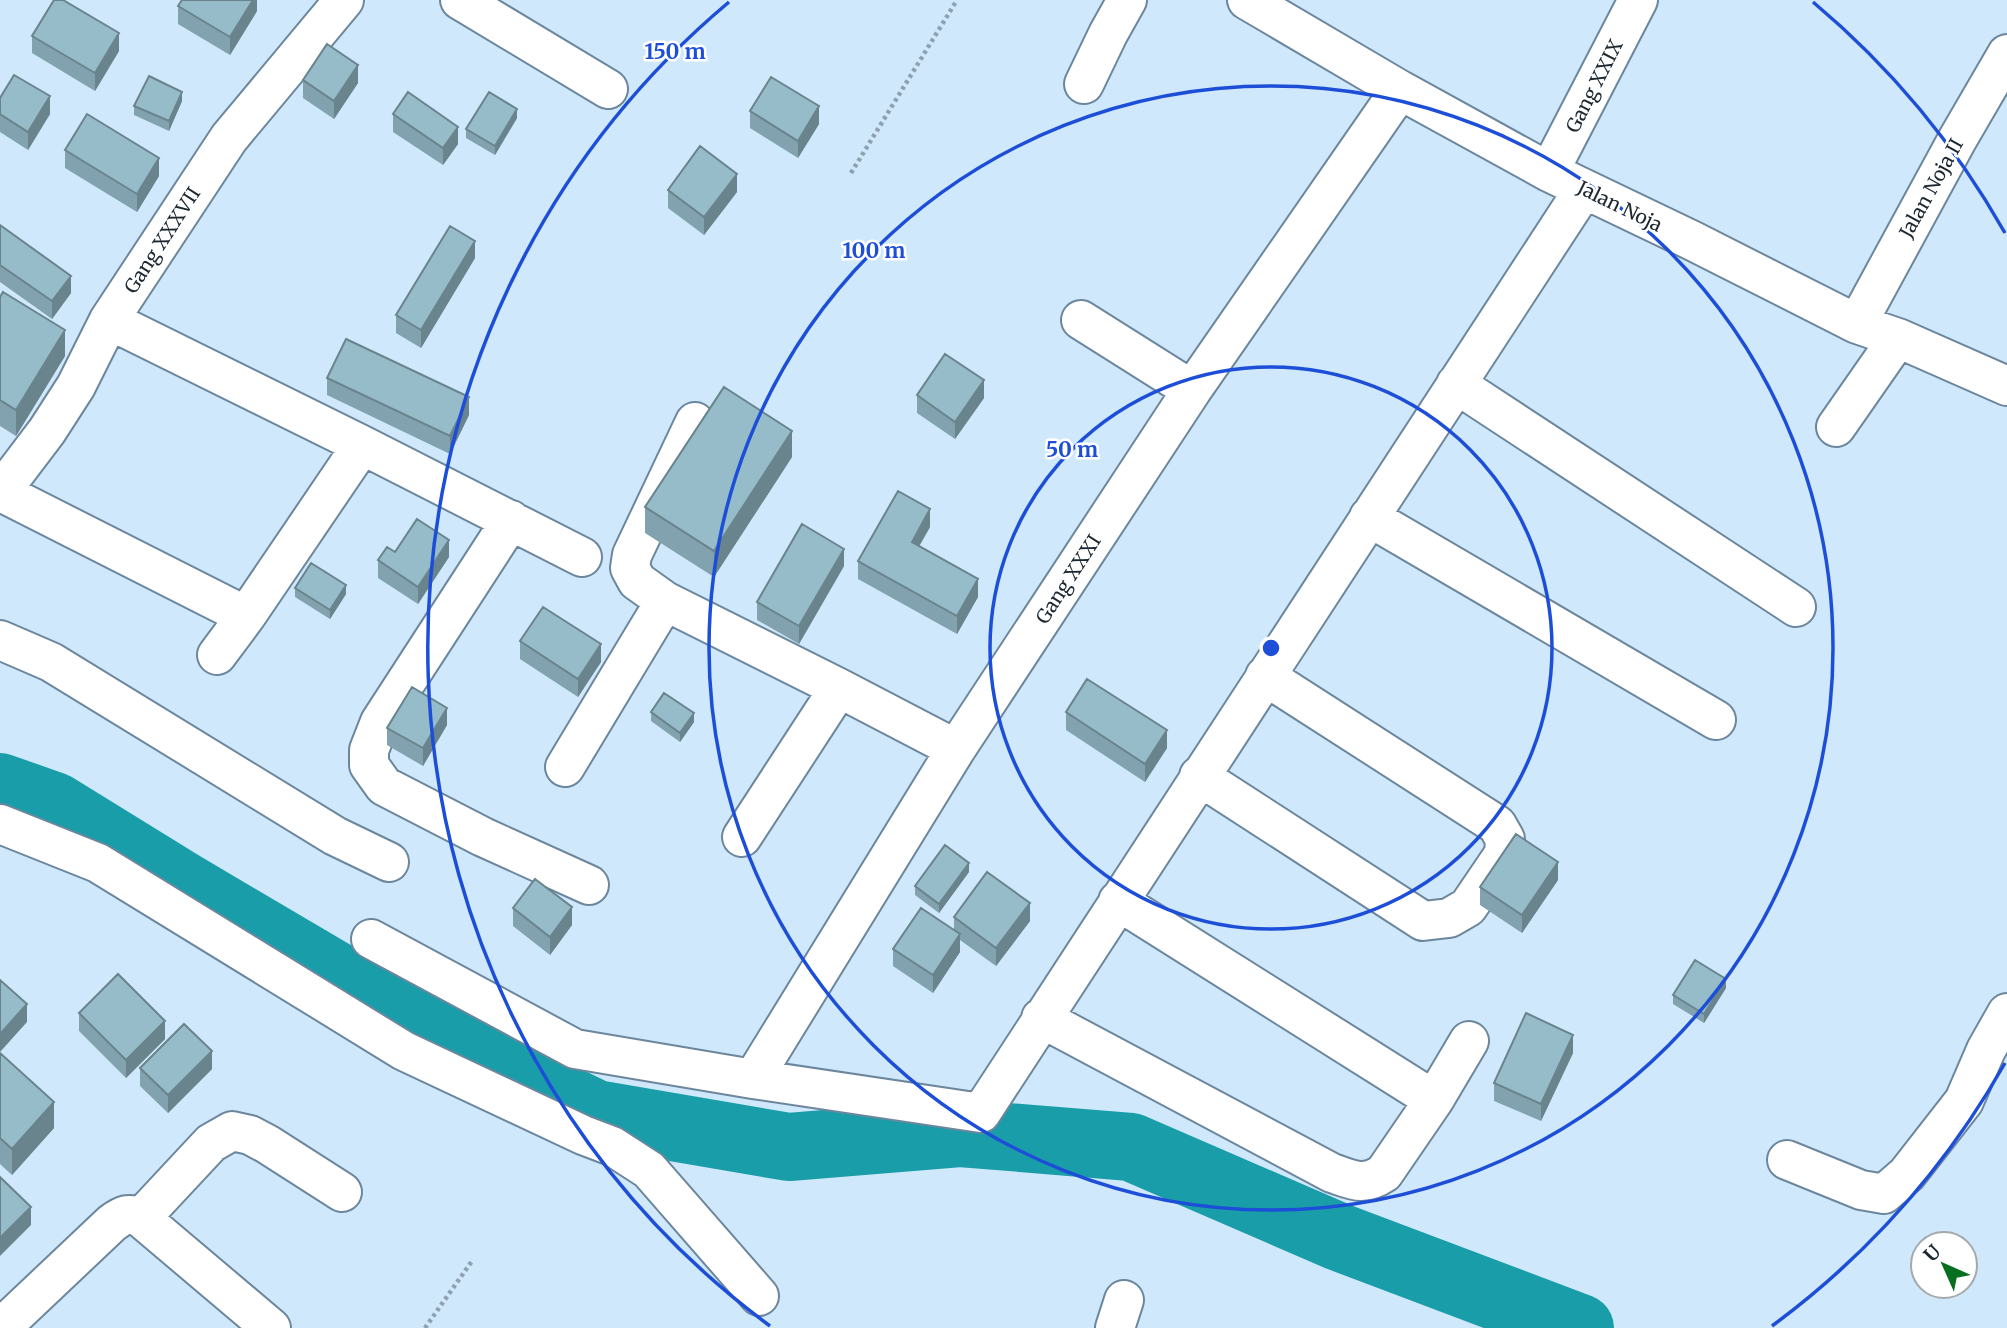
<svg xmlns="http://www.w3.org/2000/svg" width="2007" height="1328" viewBox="0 0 2007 1328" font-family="Merriweather,serif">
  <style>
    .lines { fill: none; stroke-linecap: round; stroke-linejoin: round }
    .river { stroke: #199ea9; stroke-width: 68 }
    .minor-casing { stroke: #6c879d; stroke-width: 42 }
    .path { stroke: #8da1b0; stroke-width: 4.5; stroke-dasharray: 3.5 3.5; stroke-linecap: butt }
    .minor { stroke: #fff; stroke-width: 38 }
    .wall { fill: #81a2ae }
    .shaded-wall { fill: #69848d }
    .building { fill: #96bcca; stroke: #69848d; stroke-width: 2 }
    .ring { fill: none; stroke: #1d4ed8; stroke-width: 3.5 }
    .labels { text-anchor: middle; stroke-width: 5; stroke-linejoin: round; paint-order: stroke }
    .street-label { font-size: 19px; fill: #1c2730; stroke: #fff }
    .centre { fill: #1d4ed8; stroke: #fff; stroke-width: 3.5 }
    .ring-label { font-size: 21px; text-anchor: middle; font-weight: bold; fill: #1d4ed8; stroke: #fff; stroke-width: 5; stroke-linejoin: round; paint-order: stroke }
  </style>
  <rect width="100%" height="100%" fill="#d0e8fb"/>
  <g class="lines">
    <path class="river" d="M0 787 54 806 182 885 452 1044 596 1114 789 1147 960 1133 1131 1147 1339 1237 1580 1328"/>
    <defs>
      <path id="minor" d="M460 0 608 89
        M1247 0 1400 90 1549 172 1693 241 1857 324 1898 338 2007 386
        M1084 84 1108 34 1127 0
        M1549 172 1638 0
        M109 320 362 445 582 557
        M1081 320 1192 390
        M1857 324 1957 140 2007 54
        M1456 384 1796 607
        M695 422 632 555 630 568 637 581 665 601 839 688 956 749
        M1836 427 1898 338
        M1 492 246 616
        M0 493 47 431 76 386 109 320 229 138 344 0
        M1369 517 1716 720
        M511 520 380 722 369 750V765L384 786 483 837 589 885
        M0 640 51 662 335 836 389 862
        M217 655 246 616 362 445
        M565 767 665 601
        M1199 776 1423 921 1449 918 1468 907 1504 854 1505 839 1497 825 1265 676
        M0 824 98 863 404 1051 583 1135 612 1146 649 1170 759 1296
        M742 837 839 688
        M1118 901 1434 1100
        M371 939 575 1049 753 1079 981 1113 1584 189
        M1041 1018 1332 1173C1353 1180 1363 1187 1384 1173L1434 1100 1469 1041
        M753 1079 956 749 1192 390 1400 90
        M1787 1160 1861 1190 1884 1194 1907 1174 1964 1101 1986 1050 2007 1013
        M141 1218 211 1143 232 1131 250 1135 267 1144 342 1192
        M1 1328 112 1223C123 1215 128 1212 141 1218L271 1328
        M1115 1328 1124 1300"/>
    </defs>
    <use href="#minor" class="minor-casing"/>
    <path class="path" d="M851 173 957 0
      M425 1328 472 1261"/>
    <use href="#minor" class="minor"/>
  </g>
  <path class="wall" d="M257 0V11L230 55 178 24V6Z
    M32 36 119 51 95 91 32 53Z
    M303 80 358 83 334 119 303 98Z
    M0 98 50 114 28 150 0 132Z
    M182 101 169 131 134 115V106Z
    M750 111 819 124 798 158 750 128Z
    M393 114 458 144 443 165 393 132Z
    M517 118 495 155 466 138V129Z
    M65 150 159 176 137 212 65 168Z
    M668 190 737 192 704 235 668 208Z
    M0 225 71 293 52 319 0 282Z
    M475 258 421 348 396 333V315Z
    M0 297 65 356 16 436 0 426Z
    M327 378 469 415 450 454 327 395Z
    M917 395 984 398 955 439 917 413Z
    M792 457 714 577 645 533V507Z
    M930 527 919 546 978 597 957 634 858 579V561Z
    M395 552 449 557 418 604 378 578V560Z
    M844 566 799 644 757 620V602Z
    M295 588 346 594 330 619 295 597Z
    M520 641 601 662 578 697 520 659Z
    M651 712 694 722 680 742 651 721Z
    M1066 712 1167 748 1145 782 1066 730Z
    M447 725 423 766 387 745V728Z
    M969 872 939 913 915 895V886Z
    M1558 880 1522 933 1480 905V887Z
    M513 908 572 925 550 955 513 926Z
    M954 917 1030 921 996 966 960 940V952L933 993 893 966V949L954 930Z
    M1726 988 1704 1023 1673 1004V995Z
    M79 1013 165 1039 126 1078 79 1031Z
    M0 1053 54 1128 12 1175 0 1164Z
    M1573 1053 1541 1121 1494 1101V1083Z
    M140 1068 212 1069 168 1113 140 1086Z"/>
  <path class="shaded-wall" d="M253 0H257V11L230 55V37Z
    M119 33V51L95 91V73Z
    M358 65V83L334 119V101Z
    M182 92V101L169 131V121Z
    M50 96V114L28 150V132Z
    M819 106V124L798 158V141Z
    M517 109V118L495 155V146Z
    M458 127V144L443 165V148Z
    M159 158V176L137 212V194Z
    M737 174V192L704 235V217Z
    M475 241V258L421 348V330Z
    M71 276V293L52 319V301Z
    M65 330V356L16 436V410Z
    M984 380V398L955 439V422Z
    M469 397V415L450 454V436Z
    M792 431V457L714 577V551Z
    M930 509V527L912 559V542Z
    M449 540V557L418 604V587Z
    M844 549V566L799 644V626Z
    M978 579V597L957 634V616Z
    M346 585V594L330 619V610Z
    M601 644V662L578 697V679Z
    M447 708V725L423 766V748Z
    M694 713V722L680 742V733Z
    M1167 730V748L1145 782V764Z
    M1558 862V880L1522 933V915Z
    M969 863V872L939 913V904Z
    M1030 903V921L996 966V948Z
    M572 907V925L550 955V937Z
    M960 934V952L933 993V975Z
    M1726 979V988L1704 1023V1014Z
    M27 1004V1022L0 1052V1034Z
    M165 1021V1039L126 1078V1060Z
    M1573 1035V1053L1541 1121V1104Z
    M212 1051V1069L168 1113V1095Z
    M54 1102V1128L12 1175V1149Z
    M31 1207V1225L0 1256V1238Z"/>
  <path class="building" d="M54 0H63L119 33 95 73 32 36Z
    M182 0H253L230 37 178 6Z
    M327 44 358 65 334 101 303 80Z
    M14 75 50 96 28 132 0 114V98Z
    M149 76 182 92 169 121 134 106Z
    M771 77 819 106 798 141 750 111Z
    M408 92 458 127 443 148 393 114Z
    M489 92 517 109 495 146 466 129Z
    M87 114 159 158 137 194 65 150Z
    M700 146 737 174 704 217 668 190Z
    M0 225 71 276 52 301 0 265Z
    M450 226 475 241 421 330 396 315Z
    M3 292 65 330 16 410 0 400V297Z
    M346 339 469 397 450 436 327 378Z
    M945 354 984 380 955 422 917 395Z
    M724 387 792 431 714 551 645 507Z
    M898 491 930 509 912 542 978 579 957 616 858 561Z
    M417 519 449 540 418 587 378 560 387 547 395 552Z
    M802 524 844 549 799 626 757 602Z
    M311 563 346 585 330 610 295 588Z
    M543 607 601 644 578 679 520 641Z
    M1087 679 1167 730 1145 764 1066 712Z
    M412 687 447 708 423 748 387 728Z
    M664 693 694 713 680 733 651 712Z
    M1516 834 1558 862 1522 915 1480 887Z
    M945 845 969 863 939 904 915 886Z
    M987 872 1030 903 996 948 954 917Z
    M535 879 572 907 550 937 513 908Z
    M921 908 960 934 933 975 893 949Z
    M1695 960 1726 979 1704 1014 1673 995Z
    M118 974 165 1021 126 1060 79 1013Z
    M0 980 27 1004 0 1034Z
    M1526 1013 1573 1035 1541 1104 1494 1083Z
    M184 1024 212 1051 168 1095 140 1068Z
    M0 1053 54 1102 12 1149 0 1138Z
    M0 1177 31 1207 0 1238Z"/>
  <g class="ring">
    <circle cx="1271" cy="648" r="281"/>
    <circle cx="1271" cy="648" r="562"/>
    <path d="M2005 1063A843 843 0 0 1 1772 1326M770 1326A843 843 0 0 1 729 2M1813 2A843 843 0 0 1 2005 233"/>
  </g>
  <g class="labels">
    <g class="street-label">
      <text transform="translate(1594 86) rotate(-63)" y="7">Gang XXIX</text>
      <text transform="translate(1931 188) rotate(-61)" y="7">Jalan Noja II</text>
      <text transform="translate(1620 206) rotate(26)" y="7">Jalan Noja</text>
      <text transform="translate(162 240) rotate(-57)" y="7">Gang XXXVII</text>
      <text transform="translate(1068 579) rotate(-57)" y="7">Gang XXXI</text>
    </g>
  </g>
  <circle cx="1271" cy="648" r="10" class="centre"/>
  <g class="ring-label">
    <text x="675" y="59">150 m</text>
    <text x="874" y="258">100 m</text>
    <text x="1072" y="457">50 m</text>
  </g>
  <g transform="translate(1944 1265) rotate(315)"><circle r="33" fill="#ffffff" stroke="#a4a9ac" stroke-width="2"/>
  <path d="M0-5L12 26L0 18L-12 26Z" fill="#077020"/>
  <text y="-10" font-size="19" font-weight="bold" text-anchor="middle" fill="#1c2730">U</text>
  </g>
</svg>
